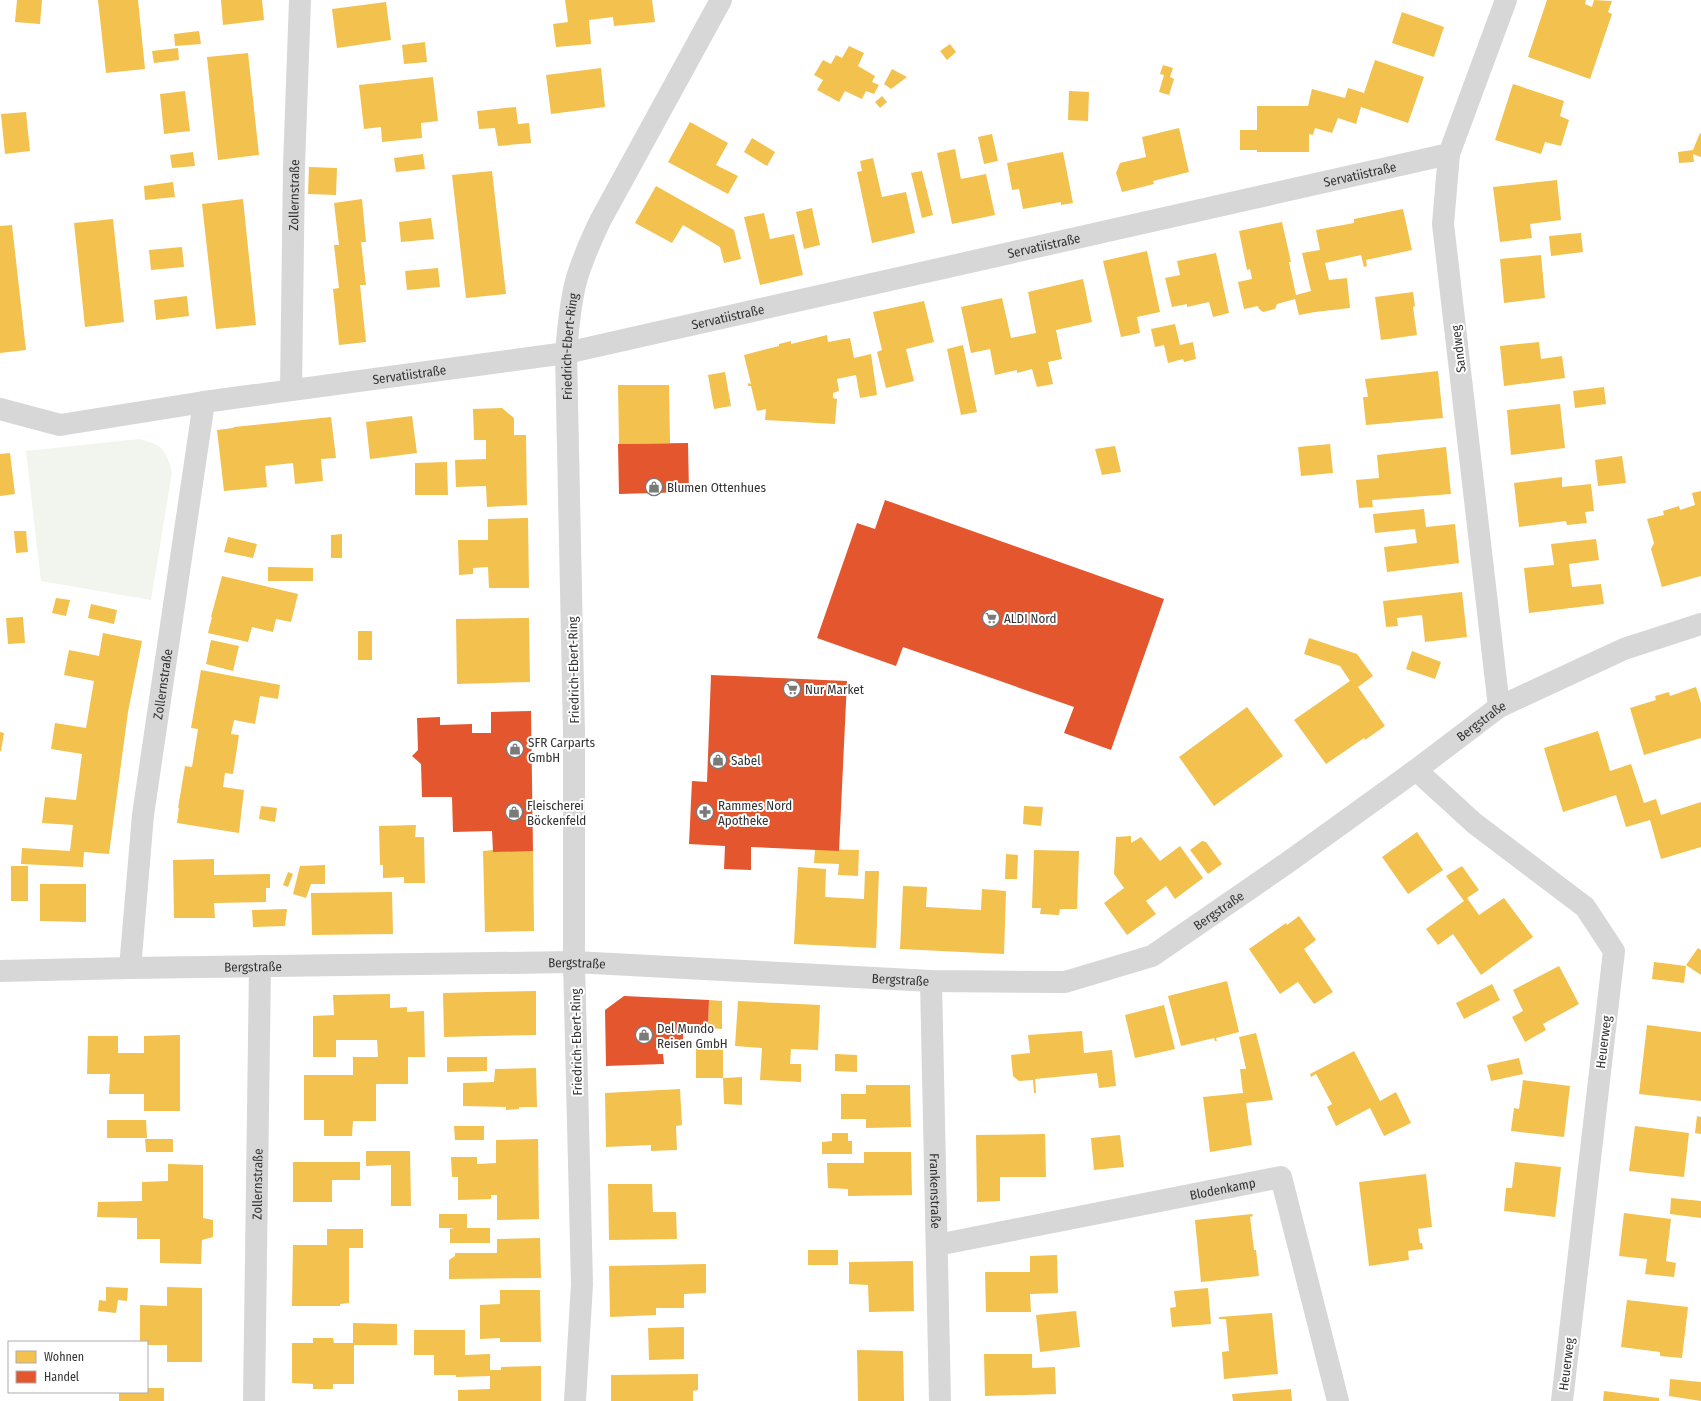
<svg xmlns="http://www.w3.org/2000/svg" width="1701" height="1401" viewBox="0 0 1701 1401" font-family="'Fira Sans Condensed',sans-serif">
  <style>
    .green { fill: #f1f5ed }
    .homes { fill: #f2c14e }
    .shops { fill: #e4572e }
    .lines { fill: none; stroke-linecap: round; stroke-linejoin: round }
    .minor { stroke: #d7d7d7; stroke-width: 22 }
    .labels { text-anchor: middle; stroke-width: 4; stroke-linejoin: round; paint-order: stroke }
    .street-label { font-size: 13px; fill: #333; stroke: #fff }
    .poi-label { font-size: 13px; fill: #333; stroke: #fff; text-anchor: start }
  </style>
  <rect width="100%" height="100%" fill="#fff"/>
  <path class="green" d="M139 439C163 445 165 449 172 472L151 600 41 581 26 451Z"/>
  <path class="homes" d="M17 0H42L40 24 15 22Z
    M98 0H138L145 69 106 73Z
    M221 0H262L264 20 223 25Z
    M565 0H652L655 22 614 26 613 17 589 20 591 44 556 47 553 24 568 22Z
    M1547 0H1586L1585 4 1592 7 1594 0 1612 1 1608 12 1612 14 1590 79 1528 57Z
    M386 2 391 40 337 48 332 9Z
    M1402 12 1444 27 1434 57 1392 43Z
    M199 31 201 44 175 46 174 34Z
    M425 42 427 62 404 64 402 45Z
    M950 44 956 52 947 60 940 51Z
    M849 46 864 53 858 66 875 76 872 82 879 85 874 94 866 91 862 99 845 91 839 102 817 90 823 80 814 75 823 60 831 64 836 55 842 58Z
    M178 48 179 60 154 63 152 51Z
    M248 53 259 155 218 160 207 57Z
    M1375 60 1424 77 1408 123 1361 107 1356 124 1338 118 1332 133 1315 128 1313 135 1309 134V152H1257V150H1240V130H1257V106H1308L1312 89 1345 98 1348 88 1364 93Z
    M1163 65 1173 68 1170 77 1174 79 1169 95 1159 92 1164 75 1160 74Z
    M601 68 605 107 551 114 546 75Z
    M892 69 907 77 891 89 884 84Z
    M433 77 438 121 421 123 422 138 382 142 381 127 364 129 359 85Z
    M1513 84 1564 101 1560 116 1569 120 1561 146 1545 142 1541 154 1495 140Z
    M185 91 190 131 164 134 160 94Z
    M1069 91 1089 92 1088 121 1068 120Z
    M882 96 887 102 880 108 875 102Z
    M516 107 518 124 529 123 531 143 498 146 495 128 479 129 477 111Z
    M26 112 30 151 5 154 1 114Z
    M690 122 728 143 716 165 738 176 728 194 668 162Z
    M1179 128 1189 172 1153 181 1154 184 1122 192 1116 173 1120 163 1146 157 1142 137Z
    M1700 133 1701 134V157L1693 154 1694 162 1679 163 1678 152 1693 150Z
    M992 134 998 161 984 164 978 137Z
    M752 138 775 152 767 166 744 152Z
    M955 149 961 179 986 174 995 215 952 224 937 153Z
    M193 152 195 166 172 168 170 155Z
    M1063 152 1073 203 1061 205V202L1023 209 1019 189 1012 190 1007 163Z
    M423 154 425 169 396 172 394 158Z
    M873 158 882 197 906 192 915 233 872 243 857 172 862 171 860 161Z
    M309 167 337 168 336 195 308 194Z
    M492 171 506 294 466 298 452 175Z
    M922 171 933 215 922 218 911 173Z
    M1557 180 1561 220 1530 224 1532 238 1500 242 1493 187Z
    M173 182 175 197 145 200 144 186Z
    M656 186 734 230 741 259 724 263 720 247 683 225 672 243 635 223Z
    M243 199 256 325 216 329 202 204Z
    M362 199 366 242H361L366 285H360L366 342 339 345 333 289 339 288 334 245H339L334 203Z
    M812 208 820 245 804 249 796 212Z
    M1403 209 1412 250 1366 260 1367 266 1364 267 1361 255 1325 263 1329 280 1347 278 1350 308 1315 312 1299 315 1295 299 1277 304 1275 309 1263 312 1259 309 1258 306 1244 309 1238 282 1252 279 1250 269 1247 270 1239 231 1282 222 1291 262H1289L1296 295 1311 291 1302 253 1320 250 1316 230 1354 223V219Z
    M764 213 770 239 794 234 803 275 760 285 744 217Z
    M431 218 434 239 401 242 399 222Z
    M113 219 124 322 85 327 74 223Z
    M12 225 26 350 0 353V226Z
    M1581 233 1583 252 1551 256 1549 236Z
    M182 247 184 267 151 270 149 250Z
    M1147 251 1160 312 1137 317 1140 333 1121 337 1103 261Z
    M1216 253 1229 313 1213 317 1209 302 1187 307V304L1172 307 1165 278 1180 275 1177 261Z
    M1541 255 1545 298 1504 303 1500 259Z
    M438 268 440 287 407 290 405 271Z
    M1083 279 1092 322 1056 330 1062 359 1048 362 1053 384 1037 387 1032 369 1017 373V370L995 375 990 349 971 353 961 307 1002 298 1011 338 1036 333 1028 292Z
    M1413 292 1415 306 1413 307 1417 335 1381 340 1375 297Z
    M187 296 189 316 156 320 154 300Z
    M924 301 934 342 906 349 914 381 886 388 877 352 882 350 873 312Z
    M1175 324 1180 345 1193 342 1196 359 1184 362 1183 359 1168 363 1164 345 1155 347 1151 329Z
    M827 335 828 342 850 338 854 358 871 354 877 395 860 398 856 375 837 379 839 391 833 393V398L837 399 835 424 765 420 766 409 757 411 751 386H748V383L751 384 744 355 779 346V344L791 341V344Z
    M1539 342 1541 359 1562 356 1565 378 1504 386 1500 346Z
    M963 345 977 412 961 415 947 349Z
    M1438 371 1443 418 1366 425 1363 397H1368L1365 379Z
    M725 372 731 406 714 409 708 375Z
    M618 385H669L670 443 619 444Z
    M1604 387 1606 404 1575 408 1573 391Z
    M1560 404 1565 448 1511 455 1507 410Z
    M502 408 514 418V435H526L527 505 487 507 486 486 456 487 455 460 486 459V440H474L473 409Z
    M412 416 417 453 370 459 366 422Z
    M331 417 336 458 321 459 323 481 295 484 293 463 265 466 267 487 224 491 217 430 233 428 234 427Z
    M1330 444 1333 473 1301 476 1298 447Z
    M1115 446 1121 472 1102 475 1095 449Z
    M1446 447 1451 494 1372 500 1373 507 1359 508 1356 480 1379 478 1377 455Z
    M10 453 15 494 0 496V454Z
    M1622 456 1626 483 1598 486 1595 460Z
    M447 462 448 495H415V463Z
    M1562 477V487L1591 484 1594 511 1585 512 1587 523 1567 525 1566 521 1519 527 1514 483Z
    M1701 491V576L1662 587 1651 549 1654 543 1647 519 1664 515 1663 511 1679 506 1680 510 1695 505 1692 493Z
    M1424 509 1426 527 1455 524 1459 563 1387 572 1384 547 1417 543 1415 529 1375 533 1373 514Z
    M528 518 529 588H489L488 567 473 568V574L459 575 458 540H488V519Z
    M14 531H26L28 552 16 553Z
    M342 534V558H331V535Z
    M228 537 257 544 253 558 224 552Z
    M1596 539 1599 560 1569 564 1572 587 1601 584 1604 604 1529 613 1524 568 1554 565 1551 544Z
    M268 567 313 568V581H268Z
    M222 576 298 594 291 622 276 619 273 632 252 627 248 642 208 633 212 617H211Z
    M1462 592 1467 637 1425 642 1422 615 1397 618 1398 626 1386 627 1383 601Z
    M56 598 70 600 66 616 52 613Z
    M91 604 117 610 114 624 88 618Z
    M23 617 25 643 8 644 6 618Z
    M529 618 530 682 457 684 456 619Z
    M358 631H372V660H358Z
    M103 633 142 641 128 712 109 854 84 852 83 867 21 864 22 848 70 851 73 825 42 823 45 797 76 800 82 754 51 749 55 723 86 728 94 681 64 675 69 650 99 656Z
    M1309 638 1357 654 1373 676 1358 687 1385 726 1365 740 1364 738 1326 764 1294 720 1350 681 1340 666 1304 654Z
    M211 640 239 646 233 671 206 664Z
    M1412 651 1441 662 1435 679 1406 669Z
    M201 670 280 685 278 699 260 696 255 724 234 720 231 734 239 735 233 774 225 773 223 787 244 790 239 833 177 823 179 808H178L185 766 192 767 198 729 191 728Z
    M1696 687 1701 703V738L1644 755 1630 708 1656 700 1655 696 1669 692 1670 696Z
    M1247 707 1283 756 1214 806 1179 757Z
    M1598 731 1610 771 1631 764 1644 803 1656 799 1661 815 1701 802V847L1661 859 1650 820 1626 827 1616 795 1563 812 1544 748Z
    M0 732 4 733 1 751H0Z
    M261 806 277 808 275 822 259 819Z
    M1024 806 1043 807 1041 826 1023 824Z
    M416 825 415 837H424L425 883H404V877L383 878V865H380L379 826Z
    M1417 832 1443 870 1408 894 1382 857Z
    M1131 836V843L1141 837 1160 861 1180 846 1203 878 1175 899 1166 886 1146 901 1156 914 1127 935 1104 903 1124 888 1114 874 1116 837Z
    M1202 841 1206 842 1222 864 1208 874 1190 850Z
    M815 849 859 850 858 876 838 875 839 864 814 863Z
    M493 850 533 851 534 931 485 932 483 851Z
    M1034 850 1079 851 1077 909H1060L1059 915 1040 914 1041 908H1032Z
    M1006 854 1018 855 1017 879H1005Z
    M214 859V875L270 874V888H266V902L214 903 215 918H174L173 860Z
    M325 865V884H311L306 898 293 894 300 866Z
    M11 866H28V901H11Z
    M1462 866 1479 890 1467 898 1479 915 1504 898 1533 937 1481 975 1453 934 1438 945 1426 929 1464 901 1446 876Z
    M798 867 826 869 825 897 864 899 865 871H879L876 948 794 944Z
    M288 872 293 874 288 887 283 885Z
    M40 884H86V922L40 921Z
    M903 886 927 887 926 907 981 910 982 889 1006 891 1004 954 900 949Z
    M392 892 393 934 312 935 311 893Z
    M287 909 285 926 253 927 252 910Z
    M1299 916 1316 940 1304 949 1333 992 1314 1004 1298 982 1280 994 1249 949 1286 923 1287 925Z
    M1698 948 1701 950V975L1686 965Z
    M1654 962 1686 966 1684 983 1652 979Z
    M1559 966 1579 1004 1543 1024 1546 1030 1525 1042 1512 1017 1523 1011 1513 990Z
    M1227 981 1239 1032 1216 1038 1217 1041H1215L1214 1038 1181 1046 1168 996Z
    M1492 984 1500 1000 1464 1019 1456 1003Z
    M536 991V1035L444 1037 443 993Z
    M390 994V1008L407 1007V1012L424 1011 425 1057H408V1084H376V1121H353L352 1136H324V1120H304V1075H353V1057H378L377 1040H336V1057H313V1016L334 1015 333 995Z
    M709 1000 722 1001V1029L708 1028Z
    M738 1001 820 1005 818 1050 791 1049 790 1064H801V1082L760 1080 762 1048 735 1046Z
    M1164 1005 1175 1049 1135 1058 1125 1015Z
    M1647 1025 1701 1032V1101L1639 1094Z
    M1082 1031 1084 1053 1112 1050 1116 1086 1099 1088 1097 1073 1035 1079 1036 1093H1034L1033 1080 1019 1081 1013 1076 1011 1055 1030 1053 1028 1035Z
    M1256 1033 1273 1100 1246 1103 1252 1145 1210 1152 1203 1097 1243 1093 1240 1069H1246L1239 1037Z
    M180 1035V1111H144V1094H109L110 1074H87L88 1036H118V1053H144V1036Z
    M696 1048H723V1078H696Z
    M1354 1051 1380 1101 1396 1092 1411 1123 1384 1136 1370 1108 1336 1126 1327 1107 1332 1104 1316 1074 1311 1077 1310 1074Z
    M835 1054 857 1055V1072L835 1071Z
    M447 1057H487V1071L447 1072Z
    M1519 1058 1523 1074 1491 1081 1487 1065Z
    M536 1068 537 1107H519V1109L506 1110V1107L463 1106V1083L494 1082 495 1069Z
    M742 1077V1105L724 1104 723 1078Z
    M1523 1080 1570 1086 1564 1137 1511 1131 1514 1108 1519 1109Z
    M866 1085H910L911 1127 866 1128V1119H841V1094H866Z
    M680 1089 682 1125 676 1126 677 1150 651 1151V1145L606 1147 605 1093Z
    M1697 1116 1701 1117V1134L1695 1133Z
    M107 1120H146L147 1138H107Z
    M454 1126H484V1140H455Z
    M1635 1126 1689 1133 1684 1177 1629 1171Z
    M832 1133H848V1141H852V1154H822V1142L832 1141Z
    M1045 1134 1046 1177H1000V1201L977 1202 976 1135Z
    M1120 1135 1124 1167 1094 1170 1091 1138Z
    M145 1139H173V1152H146Z
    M538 1139 539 1219 497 1220V1195H491V1199L458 1200V1177H452L451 1157H477V1164L496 1163V1140Z
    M366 1151H410L411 1206H391V1165L366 1166Z
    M864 1152H911L912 1195 848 1196V1189L828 1188 827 1163H864Z
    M293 1162H360V1180H332V1202H293Z
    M1515 1162 1561 1167 1555 1217 1504 1211 1506 1188H1512Z
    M168 1164 203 1165V1218L213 1220V1237L202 1240 201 1264 160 1263V1239H137V1218L97 1217 98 1202 142 1201V1182L168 1181Z
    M1426 1174 1432 1227 1418 1229 1420 1243H1422L1423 1249 1408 1251 1409 1260 1369 1266 1359 1182Z
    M608 1184H652L653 1212H676L677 1239 609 1240Z
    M1671 1198 1701 1201V1218L1670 1214Z
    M1624 1213 1671 1219 1666 1261 1676 1263 1674 1277 1645 1274 1647 1259 1619 1256Z
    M439 1214H467V1228H490V1243H450V1229L454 1228H439Z
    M1252 1214 1253 1216 1250 1217 1254 1250H1256L1259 1276 1201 1282 1195 1220Z
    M327 1229H363V1248H349V1303L340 1304V1306H292L293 1245H327Z
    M540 1238 541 1278 449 1279V1260L455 1256V1253H497V1239Z
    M808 1250H838V1265H808Z
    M1057 1255 1058 1293 1030 1294 1031 1312H986L985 1272H1030V1256Z
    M913 1261 914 1311 869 1312 868 1285 849 1284V1262Z
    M706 1264V1293L684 1294V1308H656V1315L610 1317 609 1266Z
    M106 1287 128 1288 127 1301 118 1300 116 1313 98 1311 99 1300 106 1301Z
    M167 1287 202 1288V1362H167V1345H147V1342H140V1305L167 1306Z
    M1208 1288 1211 1324 1172 1327 1170 1308 1176 1307 1174 1291Z
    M500 1290H540L541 1342H500V1338L480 1339V1305L500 1304Z
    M1627 1300 1688 1307 1682 1358 1660 1356V1352L1621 1347Z
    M1076 1311 1080 1347 1040 1352 1036 1315Z
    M1272 1313 1278 1374 1224 1379 1222 1352 1229 1351 1226 1319H1219V1317Z
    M353 1323 397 1324V1345H354V1384H333V1389H313V1384L292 1383V1343H313V1338H333L334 1343H353Z
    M684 1327V1359L649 1360 648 1328Z
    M414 1330H465V1355L490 1354V1370H501V1367L541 1366V1401H458V1390L490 1389V1376L456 1377V1375H434V1355H414Z
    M857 1350 903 1351 904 1401H858Z
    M984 1354H1032V1368L1055 1367 1056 1394 985 1396Z
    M698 1374V1390L693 1391V1401H611V1375Z
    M1670 1379 1701 1382V1401L1669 1396Z
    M147 1388H164V1401H119V1392H147Z
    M1291 1389 1292 1401H1233L1232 1394Z
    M1604 1391 1659 1398V1401H1603Z"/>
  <path class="shops" d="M688 443 689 492 619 494 618 444Z
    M885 500 1164 599 1111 750 1064 733 1074 707 903 647 896 666 817 638 857 523 875 529Z
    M711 675 847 681 839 851 751 847V870L724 869 725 846 689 844 692 781 707 782Z
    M531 711 533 851 493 852 492 831 453 832 452 797H422L421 764 412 756 418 750 417 718 440 717V725L472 724V733H491V712Z
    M624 996 709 1000 708 1028 683 1027V1041L657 1042 658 1054H663L664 1064 606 1066 605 1010Z"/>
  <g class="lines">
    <g class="minor">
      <path id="s1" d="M291 390 294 166 300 0"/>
      <path id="s2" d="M0 409 60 425 204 402 566 353 1449 154"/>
      <path d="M1499 707 1443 224 1449 154 1506 0"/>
      <path d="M1416 770 1474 823 1585 907 1614 951 1562 1401"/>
      <path id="s3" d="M130 968 143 815 204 402"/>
      <path id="s4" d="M0 971 130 968 574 962 931 981 1065 982 1152 956 1287 863 1416 770 1499 707 1624 649 1701 624"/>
      <path id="s5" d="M931 981 940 1401"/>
      <path id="s6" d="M937 1245 1281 1177 1338 1401"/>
      <path id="s7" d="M254 1401 260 966"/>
      <path id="s8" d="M575 1401 582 1284 574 962V733L566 353C568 329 570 304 576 281 582 260 591 240 600 221L721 0"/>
    </g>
  </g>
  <defs>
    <symbol id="shop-ring" viewBox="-11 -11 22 22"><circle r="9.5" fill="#fff" stroke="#7a7a7a" stroke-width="1.5"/><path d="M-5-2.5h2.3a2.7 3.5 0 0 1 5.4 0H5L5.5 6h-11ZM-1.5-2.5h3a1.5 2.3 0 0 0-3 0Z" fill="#7a7a7a"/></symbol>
    <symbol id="supermarket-ring" viewBox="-11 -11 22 22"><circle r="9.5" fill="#fff" stroke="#7a7a7a" stroke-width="1.5"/><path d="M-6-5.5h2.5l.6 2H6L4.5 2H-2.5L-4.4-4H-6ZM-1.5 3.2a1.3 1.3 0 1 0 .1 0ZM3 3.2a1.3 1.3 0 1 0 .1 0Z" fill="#7a7a7a"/></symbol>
    <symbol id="pharmacy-ring" viewBox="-11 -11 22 22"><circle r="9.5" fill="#fff" stroke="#7a7a7a" stroke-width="1.5"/><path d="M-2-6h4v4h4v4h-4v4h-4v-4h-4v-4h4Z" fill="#7a7a7a"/></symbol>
  </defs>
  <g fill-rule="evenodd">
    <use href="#shop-ring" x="644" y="477" width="20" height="20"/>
    <use href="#supermarket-ring" x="981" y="608" width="20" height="20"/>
    <use href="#supermarket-ring" x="782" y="679" width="20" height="20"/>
    <use href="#shop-ring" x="505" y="739" width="20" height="20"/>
    <use href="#shop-ring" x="708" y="750" width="20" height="20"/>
    <use href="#shop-ring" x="504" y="802" width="20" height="20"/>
    <use href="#pharmacy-ring" x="695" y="802" width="20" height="20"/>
    <use href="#shop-ring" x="634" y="1025" width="20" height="20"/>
  </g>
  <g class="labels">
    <g class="street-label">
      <text dy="5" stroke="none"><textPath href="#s2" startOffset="1387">Servatiistraße</textPath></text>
      <text dy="5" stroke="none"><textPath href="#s1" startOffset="195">Zollernstraße</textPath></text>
      <text dy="5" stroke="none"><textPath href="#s2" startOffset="1063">Servatiistraße</textPath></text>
      <text dy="5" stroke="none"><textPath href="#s2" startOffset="739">Servatiistraße</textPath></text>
      <text dy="5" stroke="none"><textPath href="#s8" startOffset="1055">Friedrich-Ebert-Ring</textPath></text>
      <text transform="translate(1458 349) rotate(-97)" y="5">Sandweg</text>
      <text dy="5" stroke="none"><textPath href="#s2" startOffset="415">Servatiistraße</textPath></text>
      <text transform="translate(573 670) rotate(-91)" y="5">Friedrich-Ebert-Ring</text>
      <text dy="5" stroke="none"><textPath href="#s3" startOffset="286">Zollernstraße</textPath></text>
      <text dy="5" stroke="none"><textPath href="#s4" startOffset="1561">Bergstraße</textPath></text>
      <text dy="5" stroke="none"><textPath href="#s4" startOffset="1237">Bergstraße</textPath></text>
      <text dy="5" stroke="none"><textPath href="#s4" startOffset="577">Bergstraße</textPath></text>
      <text dy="5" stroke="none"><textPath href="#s4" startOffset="253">Bergstraße</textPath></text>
      <text dy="5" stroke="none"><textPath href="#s4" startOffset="901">Bergstraße</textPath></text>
      <text transform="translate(576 1042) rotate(-91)" y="5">Friedrich-Ebert-Ring</text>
      <text transform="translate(1603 1042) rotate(-83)" y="5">Heuerweg</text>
      <text dy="5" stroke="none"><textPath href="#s7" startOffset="217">Zollernstraße</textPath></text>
      <text dy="5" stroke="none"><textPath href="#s6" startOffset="291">Blodenkamp</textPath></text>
      <text dy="5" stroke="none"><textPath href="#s5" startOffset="210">Frankenstraße</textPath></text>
      <text transform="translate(1566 1364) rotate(-83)" y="5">Heuerweg</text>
    </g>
    <g class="poi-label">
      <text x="667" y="492">Blumen Ottenhues</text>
      <text x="1004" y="623">ALDI Nord</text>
      <text x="805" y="694">Nur Market</text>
      <text x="528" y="747">SFR Carparts<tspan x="528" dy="15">GmbH</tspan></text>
      <text x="731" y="765">Sabel</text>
      <text x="527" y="810">Fleischerei<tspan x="527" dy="15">Böckenfeld</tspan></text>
      <text x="718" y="810">Rammes Nord<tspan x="718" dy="15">Apotheke</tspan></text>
      <text x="657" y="1033">Del Mundo<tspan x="657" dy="15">Reisen GmbH</tspan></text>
    </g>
  </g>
  <rect x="8" y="1341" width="140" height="52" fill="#ffffff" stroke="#adadad"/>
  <rect x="16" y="1351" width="20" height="12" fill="#f2c14e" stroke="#adadad"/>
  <text x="44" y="1361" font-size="12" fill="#333333">Wohnen</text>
  <rect x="16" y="1371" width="20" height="12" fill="#e4572e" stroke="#adadad"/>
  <text x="44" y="1381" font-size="12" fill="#333333">Handel</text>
</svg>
